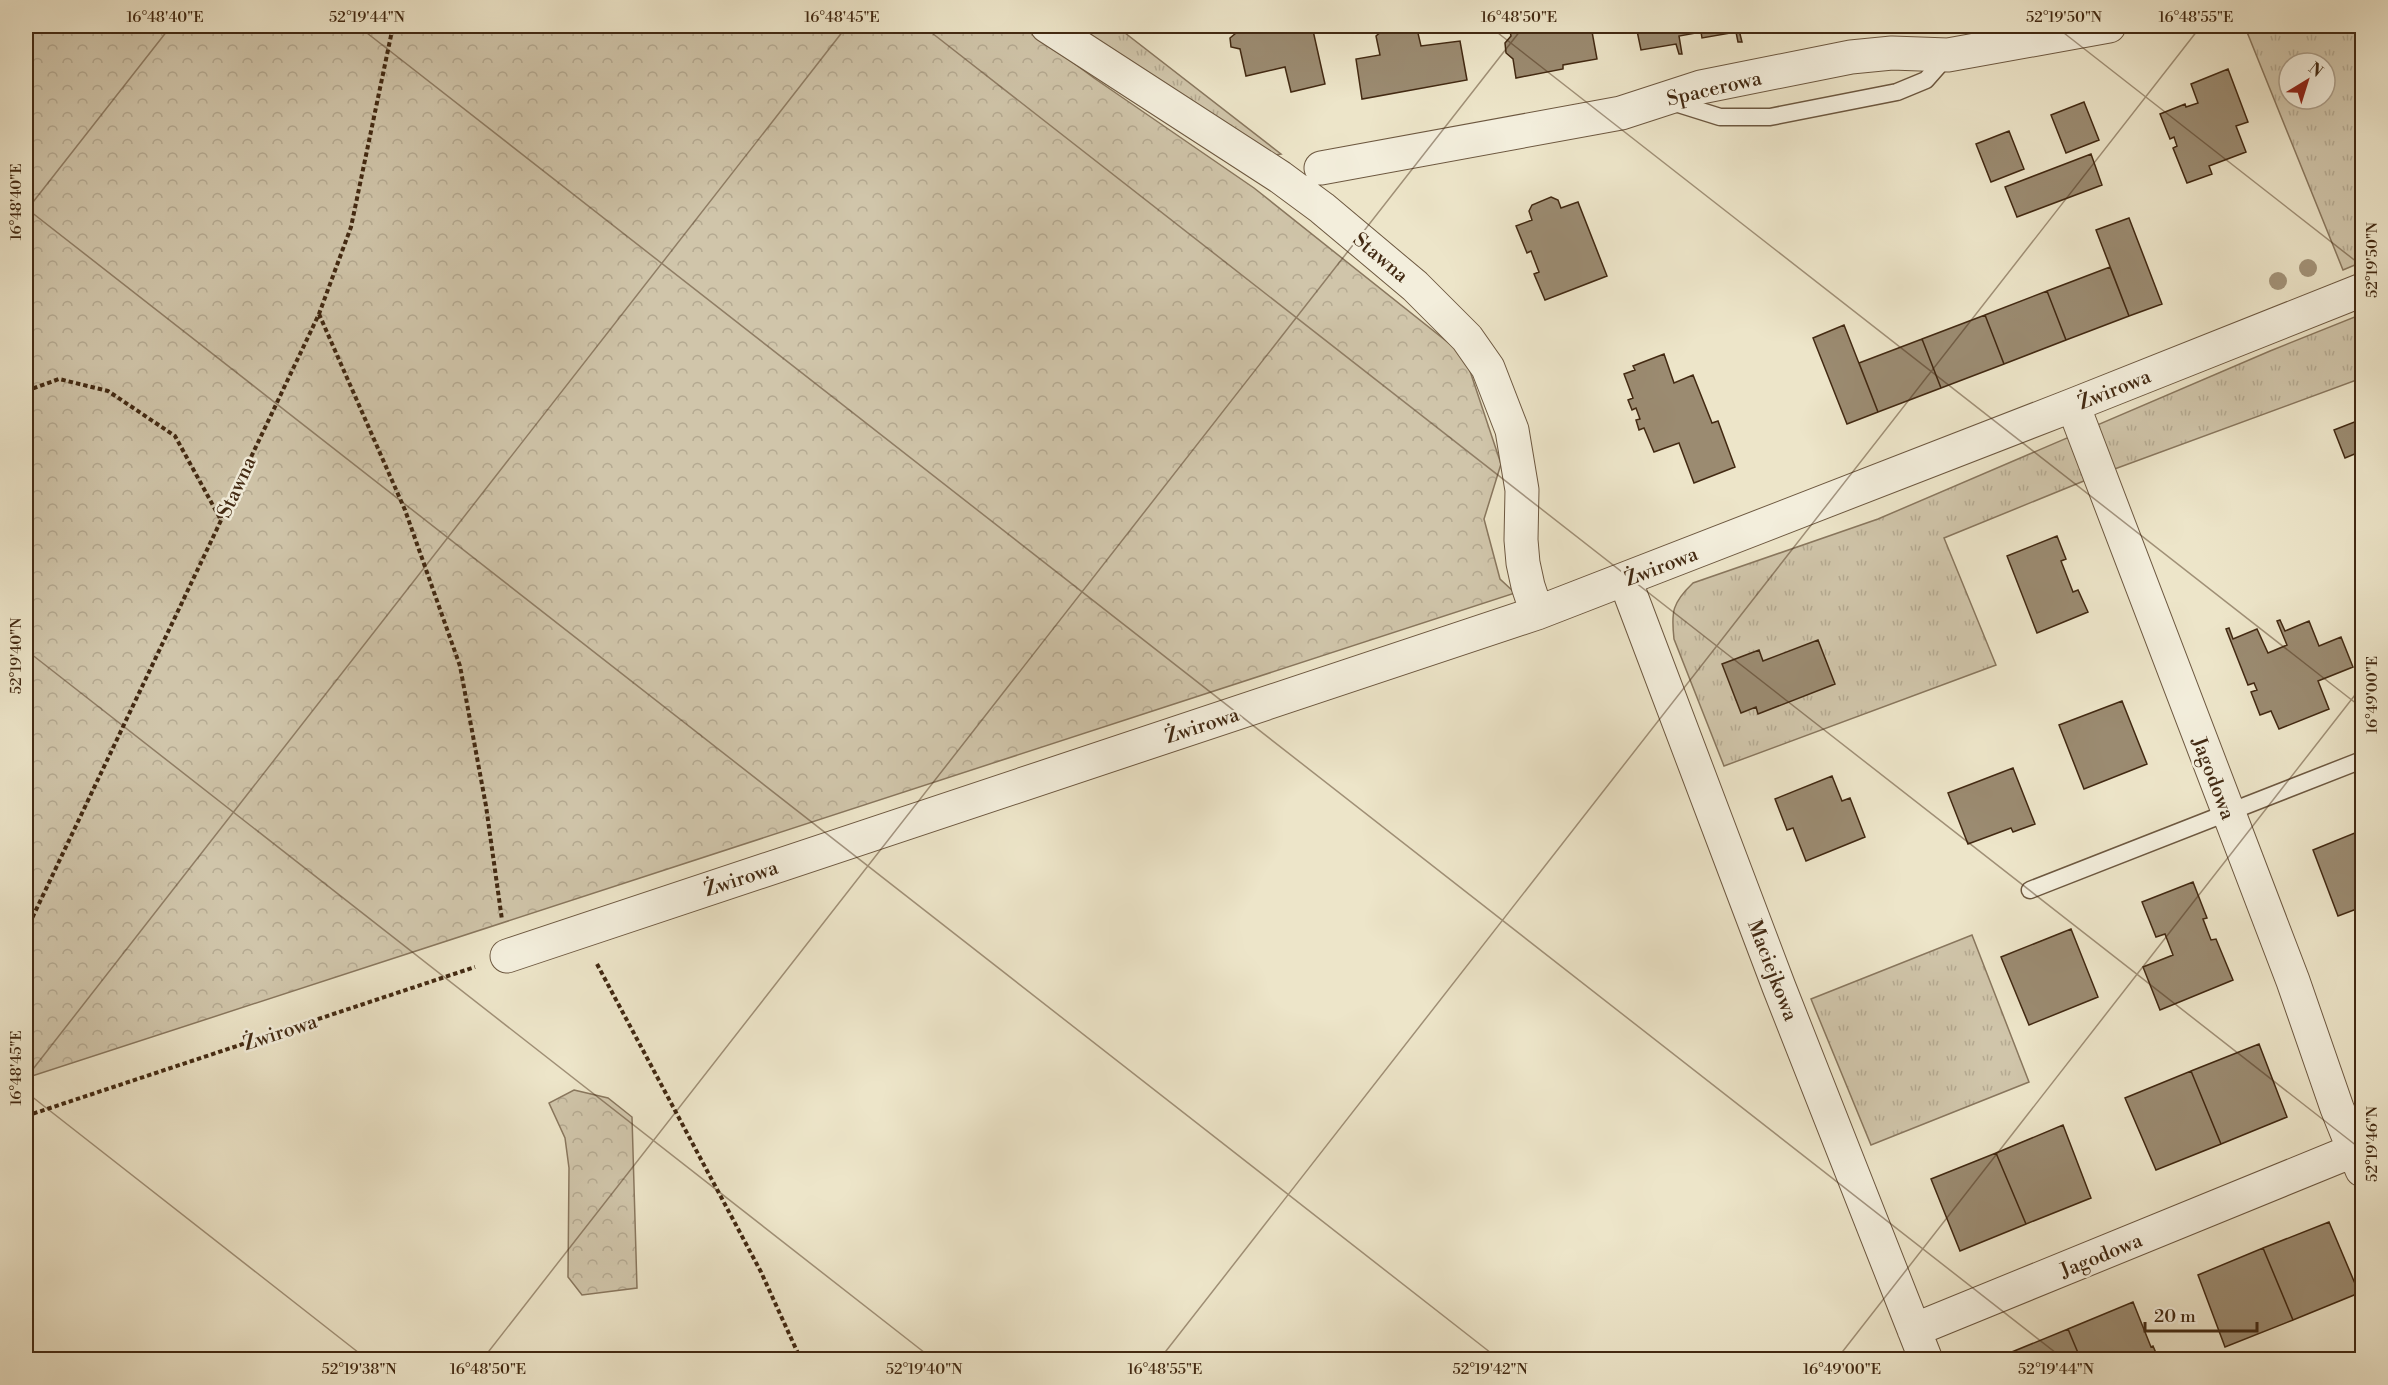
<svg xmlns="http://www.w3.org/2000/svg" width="2388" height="1385" viewBox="0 0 2388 1385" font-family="'Libre Bodoni',serif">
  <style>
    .grass { fill: url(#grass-tufts); stroke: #89775e; stroke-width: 1.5; fill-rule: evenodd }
    .forest { fill: url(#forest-crowns); stroke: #89775e; stroke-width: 1.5 }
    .building { fill: #9b8b71; stroke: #422912; stroke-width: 1.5 }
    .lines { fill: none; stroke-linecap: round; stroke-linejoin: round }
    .lane-casing { stroke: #6d5840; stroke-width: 19 }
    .street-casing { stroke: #6d5840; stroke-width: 35 }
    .path { stroke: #422912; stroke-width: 4; stroke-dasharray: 4.5 3; stroke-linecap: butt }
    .lane { stroke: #f3eedc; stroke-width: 16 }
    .street { stroke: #f3eedc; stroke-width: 33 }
    .tree { fill: #a39379 }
    .ticks { fill: none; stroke: #422912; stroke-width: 1.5; stroke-opacity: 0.45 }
    .labels { text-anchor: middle; stroke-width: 5; stroke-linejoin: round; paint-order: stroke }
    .street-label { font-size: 20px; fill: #422912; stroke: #f3eedc }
    .neatline { fill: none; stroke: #422912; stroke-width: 2 }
    .ticks-label { font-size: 15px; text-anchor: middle; fill: #422912 }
  </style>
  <defs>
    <pattern id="grass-tufts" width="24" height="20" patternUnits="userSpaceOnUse" patternTransform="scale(1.5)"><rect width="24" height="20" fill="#d0c5aa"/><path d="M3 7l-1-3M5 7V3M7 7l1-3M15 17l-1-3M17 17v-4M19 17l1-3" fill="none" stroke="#b4a991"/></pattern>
    <pattern id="forest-crowns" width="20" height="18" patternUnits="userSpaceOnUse" patternTransform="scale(1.5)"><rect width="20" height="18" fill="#d0c5aa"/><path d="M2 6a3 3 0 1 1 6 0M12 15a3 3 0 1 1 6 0" fill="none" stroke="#b4a991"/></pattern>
  </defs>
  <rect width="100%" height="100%" fill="#ede5c9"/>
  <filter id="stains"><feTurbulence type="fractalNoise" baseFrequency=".00333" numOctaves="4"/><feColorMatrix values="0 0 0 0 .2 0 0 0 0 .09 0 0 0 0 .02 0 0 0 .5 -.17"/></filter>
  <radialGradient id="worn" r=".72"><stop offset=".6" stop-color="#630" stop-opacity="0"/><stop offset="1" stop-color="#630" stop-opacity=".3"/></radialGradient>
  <path class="grass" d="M1078 26H1116L1281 154 1265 157Z
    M2281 26H2362V262L2343 270 2247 32ZM2289 63H2325V99H2289Z
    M2362 314V378L2101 474 1944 538 1996 665 1724 766 1674 639C1671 612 1672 603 1693 583L1878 519 2270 351Z
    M1972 935 2029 1082 1871 1145 1811 999Z"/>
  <path class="forest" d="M26 26H1023L1094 78 1254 188 1465 356 1501 464 1484 519 1500 579 1515 593 26 1078Z
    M574 1090 608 1098 632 1117 637 1288 582 1295 568 1277 569 1168 565 1138 549 1103Z"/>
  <path class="building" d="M1234 26H1312L1325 84 1291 92 1285 67 1246 76 1240 49 1231 47 1230 38 1236 33Z
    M1388 26H1409L1417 29 1421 46 1460 41 1467 80 1362 99 1356 59 1380 55 1376 36Z
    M1509 26H1557L1558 30 1591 26 1597 59 1563 65V69L1516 78 1513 59 1506 53 1505 43 1511 36Z
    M1636 26H1738L1742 42H1738L1736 32 1702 38 1701 32 1679 36 1682 54H1679L1676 44 1641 50Z
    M2228 69 2248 122 2236 126 2246 152 2209 166 2212 174 2187 183 2173 148 2177 146 2174 137 2170 139 2160 114 2185 104 2186 107 2198 103 2191 84Z
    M2084 102 2099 140 2066 153 2051 115Z
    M2009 131 2024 169 1991 182 1976 144Z
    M2091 154 2102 185 2017 217 2005 187Z
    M1551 197 1558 200 1561 208 1578 202 1607 276 1545 300 1534 274 1539 272 1531 251 1527 253 1516 226 1532 220 1529 211 1532 205Z
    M2129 218 2162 304 2129 316 2096 230Z
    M2110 267 2129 316 2066 340 2047 291Z
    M2047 291 2066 340 2004 364 1985 315Z
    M1985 315 2004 364 1941 388 1922 339Z
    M1844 325 1878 412 1847 424 1813 338Z
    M1922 339 1941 388 1878 412 1859 363Z
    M1664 354 1674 383 1693 375 1712 423 1718 421 1735 467 1694 483 1679 443 1654 452 1644 428 1639 430 1636 420 1640 419 1636 408 1632 410 1628 400 1633 398 1624 374 1635 370 1633 366Z
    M2362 419V451L2345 458 2334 430Z
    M2057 536 2066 559 2061 561 2073 592 2078 590 2088 612 2037 633 2007 556Z
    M2280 620 2285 631 2309 621 2319 646 2341 637 2353 667 2318 681 2329 709 2279 729 2271 711 2260 715 2251 692 2257 690 2254 683 2248 685 2226 629 2229 628 2233 639 2257 629 2268 653 2287 645 2277 621Z
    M1818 640 1835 684 1758 714 1756 707 1741 713 1722 664 1759 650 1763 661Z
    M2122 701 2147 764 2084 789 2059 725Z
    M2013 768 2035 824 2013 832 2011 828 1968 844 1948 793Z
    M1832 776 1842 801 1850 798 1865 837 1806 861 1793 828 1787 830 1775 799Z
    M2362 830V907L2338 916 2313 850Z
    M2193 882 2207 918 2203 919 2211 940 2216 939 2233 980 2160 1010 2143 967 2173 955 2165 934 2156 937 2142 902Z
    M2071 929 2098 997 2029 1025 2001 957Z
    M2259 1044 2287 1117 2221 1144 2191 1071Z
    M2191 1071 2221 1144 2156 1170 2125 1098Z
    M2063 1125 2091 1198 2026 1224 1996 1153Z
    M1996 1153 2026 1224 1960 1251 1931 1179Z
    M2329 1222 2359 1293 2293 1320 2263 1248Z
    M2263 1248 2293 1320 2225 1347 2198 1275Z
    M2133 1302 2151 1347 2153 1346 2159 1360H2081L2068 1329Z
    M2068 1329 2081 1360H2004L2002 1356Z"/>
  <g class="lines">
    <defs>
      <path id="lane" d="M1669 101 1720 117H1770L1897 92 1926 80 1948 55
        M2030 890 2362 760"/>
      <path id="street" d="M1047 26 1280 177 1322 208 1415 286 1467 338 1488 368 1512 430 1522 490 1521 540 1523 563 1528 586 1537 613
        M1321 168 1621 113 1701 87 1851 57 1892 53 1948 55 2109 26
        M2073 405 2293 981 2337 1108 2362 1170
        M1625 580 1779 987 1926 1360
        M507 956 1537 613 2073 405 2362 290
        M1914 1330 2362 1147"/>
    </defs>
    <use href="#lane" class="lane-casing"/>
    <use href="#street" class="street-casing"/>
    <path class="path" d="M319 314 405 510 460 666 486 806 502 920
      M26 391 59 379 108 391 175 436 221 520
      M26 931 319 314 351 227 393 26
      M597 964 761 1272 801 1360
      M26 1116 475 967"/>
    <use href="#lane" class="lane"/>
    <use href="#street" class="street"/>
  </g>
  <g class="tree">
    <circle cx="2308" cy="268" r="9"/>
    <circle cx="2278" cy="281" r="9"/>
  </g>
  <path class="ticks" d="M358 26 2065 1360M923 26 2362 1150M1489 26 2362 708M2055 26 2362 266M26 208 1500 1360M26 211 171 26M26 650 934 1360M26 1078 847 26M26 1092 368 1360M482 1360 1524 26M1159 1360 2201 26M1836 1360 2362 686"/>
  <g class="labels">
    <g class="street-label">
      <text transform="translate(1714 88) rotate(-13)" y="7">Spacerowa</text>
      <text transform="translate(1381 257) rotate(40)" y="7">Stawna</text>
      <text transform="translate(2114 389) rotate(-22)" y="7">Żwirowa</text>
      <text transform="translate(236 487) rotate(-65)" y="7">Stawna</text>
      <text transform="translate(1661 566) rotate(-21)" y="7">Żwirowa</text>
      <text transform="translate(1202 725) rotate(-18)" y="7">Żwirowa</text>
      <text transform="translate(2214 778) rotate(69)" y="7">Jagodowa</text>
      <text transform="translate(741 878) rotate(-18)" y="7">Żwirowa</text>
      <text transform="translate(1773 970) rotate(69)" y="7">Maciejkowa</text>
      <text transform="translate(280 1032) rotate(-18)" y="7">Żwirowa</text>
      <text transform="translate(2101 1255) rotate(-22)" y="7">Jagodowa</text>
    </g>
  </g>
  <rect width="2388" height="1385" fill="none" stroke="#ede5c9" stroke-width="66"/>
  <g transform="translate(2307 81) rotate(38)"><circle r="28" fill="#f3eedc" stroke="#ac9f8b" stroke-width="1.5"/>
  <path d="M0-4.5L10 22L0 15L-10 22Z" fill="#8f2418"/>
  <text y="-9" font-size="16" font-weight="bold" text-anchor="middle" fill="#422912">N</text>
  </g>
  <path d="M2145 1322v9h112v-9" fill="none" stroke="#422912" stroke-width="3"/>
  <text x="2154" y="1322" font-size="18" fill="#422912" stroke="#f3eedc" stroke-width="4.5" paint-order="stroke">20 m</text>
  <rect x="33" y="33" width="2322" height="1319" class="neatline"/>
  <g class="ticks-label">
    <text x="165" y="22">16°48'40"E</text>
    <text x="367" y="22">52°19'44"N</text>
    <text x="842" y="22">16°48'45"E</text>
    <text x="1519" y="22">16°48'50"E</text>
    <text x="2064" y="22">52°19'50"N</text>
    <text x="2196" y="22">16°48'55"E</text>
    <text transform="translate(16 202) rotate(-90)" y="5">16°48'40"E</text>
    <text transform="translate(2372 260) rotate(-90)" y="5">52°19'50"N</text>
    <text transform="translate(16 656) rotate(-90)" y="5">52°19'40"N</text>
    <text transform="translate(2372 695) rotate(-90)" y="5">16°49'00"E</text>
    <text transform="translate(16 1068) rotate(-90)" y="5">16°48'45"E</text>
    <text transform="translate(2372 1144) rotate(-90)" y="5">52°19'46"N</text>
    <text x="359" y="1374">52°19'38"N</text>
    <text x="488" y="1374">16°48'50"E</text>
    <text x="924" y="1374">52°19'40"N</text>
    <text x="1165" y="1374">16°48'55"E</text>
    <text x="1490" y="1374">52°19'42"N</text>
    <text x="1842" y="1374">16°49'00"E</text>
    <text x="2056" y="1374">52°19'44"N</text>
  </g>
  <rect width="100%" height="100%" filter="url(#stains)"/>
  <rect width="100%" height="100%" fill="url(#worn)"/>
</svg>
